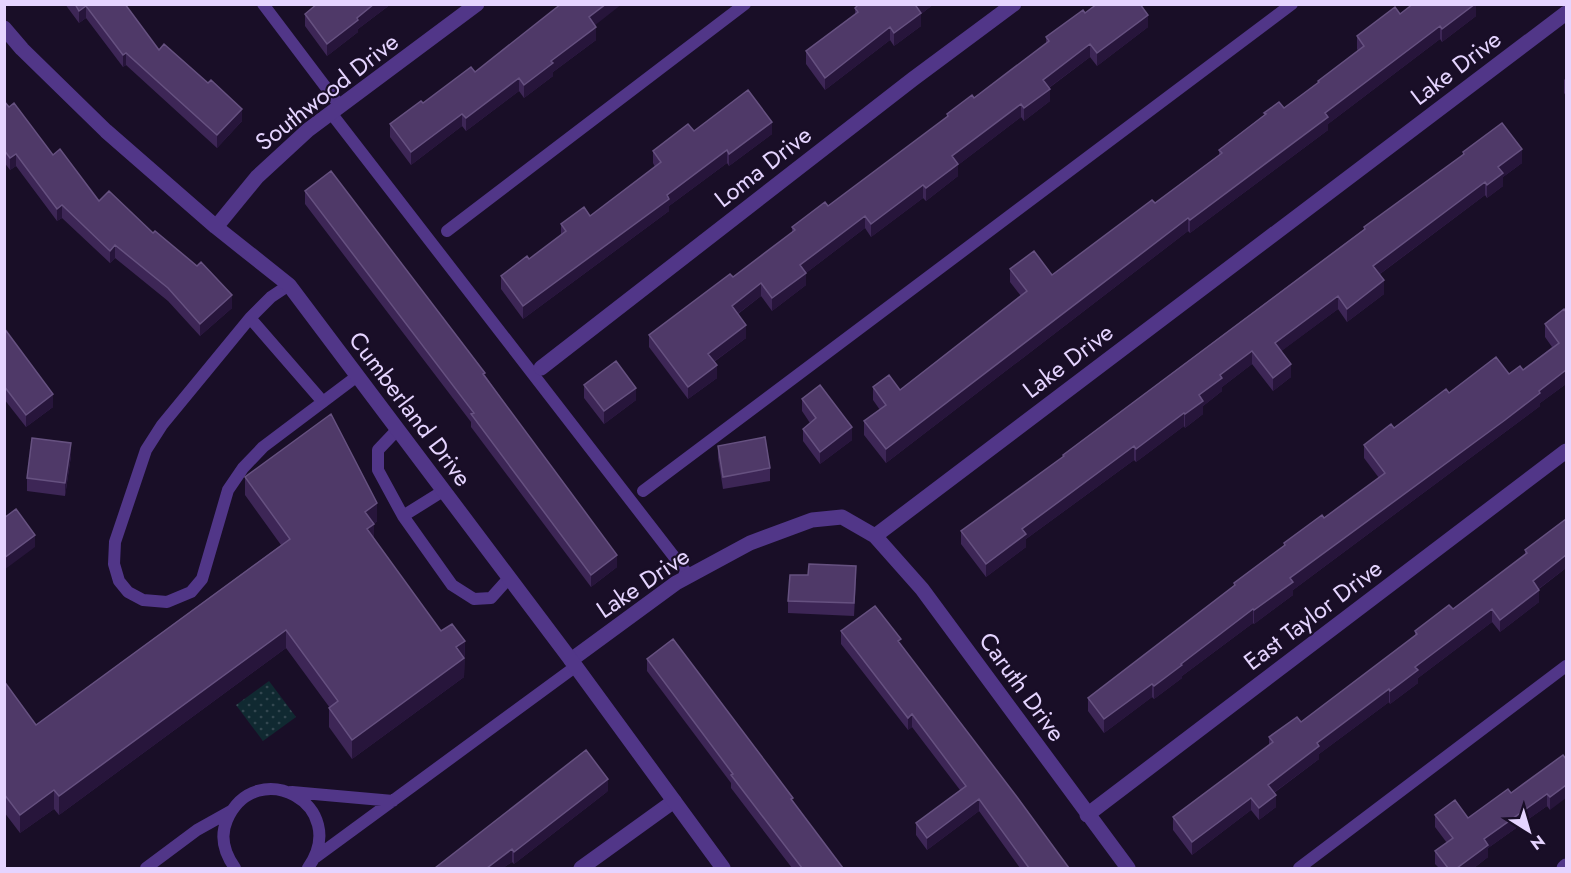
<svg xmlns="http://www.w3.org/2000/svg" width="1571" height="873" viewBox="0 0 1571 873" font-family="Jost,sans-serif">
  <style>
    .green { fill: url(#green-dots) }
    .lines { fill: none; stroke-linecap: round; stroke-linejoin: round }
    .service { stroke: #513688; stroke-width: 12 }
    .minor { stroke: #513688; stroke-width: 15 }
    .tertiary { stroke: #513688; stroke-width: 15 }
    .wall { fill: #3d2656 }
    .shaded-wall { fill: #27153b }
    .building { fill: #4f3968; stroke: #665180; stroke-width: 1.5 }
    .labels { text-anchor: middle; stroke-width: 4.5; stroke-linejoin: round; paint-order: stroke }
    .street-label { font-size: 24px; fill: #e5d4ff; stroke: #190e27 }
  </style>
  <defs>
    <pattern id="green-dots" width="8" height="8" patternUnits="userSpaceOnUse" patternTransform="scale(1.5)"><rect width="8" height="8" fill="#102931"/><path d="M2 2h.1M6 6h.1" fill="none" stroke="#334750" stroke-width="1.8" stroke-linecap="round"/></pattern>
  </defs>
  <rect width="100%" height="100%" fill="#190e27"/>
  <path class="green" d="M269 681 296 717 263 741 236 705Z"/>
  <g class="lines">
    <path class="service" d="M263 4 340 106
      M331 113 689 576
      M447 231 745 4
      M289 285 271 297 250 318 162 425 146 450 115 542 114 564 119 581 128 592 143 600 167 602 191 592 202 579 228 490 243 468 263 447 356 377
      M250 318 323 402
      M397 430 378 450V470L403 516 452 585 474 599 491 598 509 578
      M643 491 1292 4
      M403 516 443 491
      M292 792 393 801
      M316 857 575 667
      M146 868 197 830 231 811
      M235 868C225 854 219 838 227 820 256 754 352 805 308 868
      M1299 868 1566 666"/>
    <path class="minor" d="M541 368 913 79 1014 4
      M875 536 1566 13
      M571 660 676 583 750 543 812 520 842 517 875 536 922 589 1128 868
      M1087 815 1566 451
      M581 868 674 801
      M1564 868 1566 866"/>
    <path class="tertiary" d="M4 28 22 49 106 131 216 227 289 285 571 660 723 868
      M216 227 257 177 308 130 477 4"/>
  </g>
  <path class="wall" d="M65 4H125L159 50 242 121 217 148 126 65 123 67 86 18 79 23Z
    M317 4H391L358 29V32L327 56 305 26V14Z
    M859 4H934L921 14V26L894 46 890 40 825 90 806 64V51L855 15V8Z
    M1143 4 1141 6 1148 27 1097 66 1090 57 1049 88 1050 101 1024 121 1021 117 958 165V176L926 201 923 198 871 237 865 228 806 273V285L772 311 761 296 738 314 746 338 714 362 717 378 688 399 649 347V335L733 277 792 232V227L828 206 947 117V114L974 98 1046 44V37L1085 13Z
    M1476 4V16L1442 42 1440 39 1328 124V130L1190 233 1188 231 886 463 864 435V421L880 410 873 400V387L900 390 1021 296 1010 282V269L1052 275 1155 203 1219 155V150L1264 115V113L1284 108 1318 83V81L1358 51 1357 49V36L1400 14Z
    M595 25 596 40 553 72V76L524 98 519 91 466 131 462 126 411 165 390 137V124L475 72Z
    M1566 78V96L1564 93V80Z
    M4 101 53 155 99 201 232 308 200 336 168 301 115 258 110 263 62 218 57 221 16 166 10 170 4 162Z
    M694 131 772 134 729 166 727 163 669 206V211L523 319 501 289V276L529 259 561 235V224L590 216 655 167 653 163V151Z
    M1463 152 1522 163 1503 177V186L1487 198 1485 195 1380 274 1384 294 1347 322 1338 309 1281 351 1291 377 1273 391 1252 364 1222 387V391L1203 406V414L1185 428 1184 426 1136 462 1134 460 1026 539V547L986 577 961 544V531L1063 457V455L1364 229V227L1463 155Z
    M305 191 485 375 617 567 591 587 471 427V422L305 204Z
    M1564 309 1566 384 1540 403V406L1293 590V595L1254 624 1253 623 1182 676V678L1154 699 1152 697 1104 733 1088 711V698L1234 586V583L1284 547V543L1324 518 1379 478 1364 458V445L1394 428 1449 393 1523 370 1552 347 1545 337V324Z
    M4 328 53 407 26 427 4 399Z
    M584 385 636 400 604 424 584 398Z
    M802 399 852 440 820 464 803 441V429L810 423 802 411Z
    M718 446 770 468V481L723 489 718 458Z
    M71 456 65 496 27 491V478Z
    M245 477 377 521 374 524V539L441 631 465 641 464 677 352 759 329 727V708H330L286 648 59 815 54 809 20 833 4 812V681L36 725 281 545 245 495Z
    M1525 550 1566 568 1539 589V602L1500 632 1492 622 1418 678V683L1390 704 1389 702 1319 754V759L1274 793 1276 807 1259 820 1251 810 1192 855 1173 830V817L1269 745V737L1301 722 1415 636V631L1453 609 1525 555Z
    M856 578 854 616 788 613V601Z
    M841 631 901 645 1069 868H1020L979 811 927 850 916 835V823L960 790 912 727 908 730 841 644Z
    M647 659 793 802 843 868H792L731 788V783L647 671Z
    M1563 755 1550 810 1547 806 1488 848V857L1474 868H1439L1435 864V851L1447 843 1435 827V815L1468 818 1511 793Z
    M608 791 514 864 512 862 503 868H435Z"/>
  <path class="shaded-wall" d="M374 4H391L358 29V32L327 56V44L357 18Z
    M606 4H622L589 30V17Z
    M917 4H934L921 14V26L894 46V33Z
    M1475 4H1476V16L1442 42V29Z
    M86 6V18L79 23V11Z
    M1148 15V27L1097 66V53Z
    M1440 26V39L1328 124V130L1190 233V220L1325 113Z
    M596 27V40L553 72V76L524 98V85L551 61Z
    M890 27V40L825 90V78Z
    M1090 44V57L1043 92V80Z
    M126 53V65L123 67V55Z
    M519 78V91L466 131V118Z
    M1050 89V101L1024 121V108Z
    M1021 104V117L958 165V176L926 201V188L952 156Z
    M242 109V121L217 148V135Z
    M462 114V126L411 165V152Z
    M772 122V134L729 166V154Z
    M1522 149V163L1503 177V186L1487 198V185L1498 167Z
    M727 150V163L669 206V211L523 319V306Z
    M16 154V166L10 170V158Z
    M1485 182V195L1373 279V266Z
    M923 185V198L871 237V224Z
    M62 205V218L57 221V209Z
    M865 216V228L806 273V285L772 311V298L800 265Z
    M1188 218V231L886 463V449Z
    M115 245V258L110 263V251Z
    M1384 280V294L1347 322V309Z
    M761 283V296L732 318V306Z
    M232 295V308L200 336V324Z
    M1338 296V309L1275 356V343Z
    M746 325V338L708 366V354Z
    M1252 351V364L1222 387V391L1203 406V414L1185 428V414L1199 395 1220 375Z
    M1291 364V377L1273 391V378Z
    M717 365V378L688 399V387Z
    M1566 370V384L1540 403V406L1293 590V595L1254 624V610L1290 578Z
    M636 388V400L604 424V411Z
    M53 394V407L26 427V415Z
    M1184 413V426L1136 462V449Z
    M852 427V440L820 464V452Z
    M71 443V456L65 496V483Z
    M1134 446V460L1026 539V547L986 577V564L1022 529Z
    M377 503V521L374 524V542L367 547 365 512Z
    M35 535V547L4 570V558Z
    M617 555V567L591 587V575Z
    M1566 555V568L1533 593V581Z
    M1539 590V602L1500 632V620Z
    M1253 609V623L1182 676V678L1154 699V686L1181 664Z
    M1492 609V622L1418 678V683L1390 704V691L1415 667Z
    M286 630V648L59 815V796Z
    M465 641 464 677 352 759V740L456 647Z
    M1152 684V697L1104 733V719Z
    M1389 689V702L1319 754V759L1268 797V785L1317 743Z
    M912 714V727L908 730V718Z
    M608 779V791L514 864V852Z
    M1566 785V798L1550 810V797Z
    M54 790V809L20 833V815Z
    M1547 794V806L1488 848V857L1474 868H1457L1484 839Z
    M1276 795V807L1259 820V808Z
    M1251 798V810L1192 855V842Z
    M979 799V811L927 850V838Z
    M512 849V862L503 868H487Z"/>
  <path class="building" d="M75 4H125L159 50 164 44 208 83 211 80 242 109 217 135 126 53 123 55 86 6 79 11Z
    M317 4H374L357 18 358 20 327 44 305 14Z
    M561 4H606L589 17 596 27 551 61 553 63 524 85 519 78 466 118 462 114 411 152 390 124 421 101 423 103 471 67 475 72Z
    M859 4H917L916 6 921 13 894 33 890 27 825 78 806 51 858 12 855 8Z
    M1097 4H1140L1148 15 1097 53 1090 44 1043 80 1050 89 1024 108 1021 104 952 156 958 164 926 188 923 185 871 224 865 216 800 265 806 273 772 298 761 283 732 306 746 325 708 354 717 365 688 387 649 335 730 274 733 277 795 230 792 227 825 202 828 206 948 116 947 114 972 95 974 98 1049 41 1046 37 1083 10 1085 13Z
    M1413 4H1475L1442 29 1440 26 1325 113 1328 117 1190 220 1188 218 886 449 864 421 886 405 873 387 889 375 900 390 1027 291 1010 269 1034 251 1052 275 1152 200 1155 203 1222 153 1219 150 1266 114 1264 113 1279 102 1284 108 1319 82 1318 81 1364 46 1357 36 1395 7 1400 14Z
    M748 90 772 122 729 154 727 150 667 195 669 199 523 306 501 276 527 256 529 259 566 231 561 224 584 207 590 216 661 162 653 151 688 124 694 131Z
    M4 101 9 107 14 103 53 155 60 149 99 201 109 191 153 233 155 231 197 266 201 262 232 295 200 324 168 288 115 245 110 251 62 205 57 209 16 154 10 158 4 150Z
    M1502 123 1522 149 1498 167 1503 173 1487 185 1485 182 1373 266 1384 280 1347 309 1338 296 1275 343 1291 364 1273 378 1252 351 1220 375 1222 378 1199 395 1203 401 1185 414 1184 413 1136 449 1134 446 1022 529 1026 534 986 564 961 531 1064 456 1063 455 1365 229 1364 227 1464 154 1463 152Z
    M331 171 485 373 483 374 617 555 591 575 471 414 474 413 305 191Z
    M1564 309 1566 312V370L1539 391 1540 393 1505 420 1290 578 1293 582 1254 610 1253 609 1181 664 1182 665 1154 686 1152 684 1104 719 1088 698 1235 585 1234 583 1285 545 1284 543 1322 515 1324 518 1385 473 1364 445 1391 424 1394 428 1446 389 1449 393 1496 357 1509 374 1520 366 1523 370 1559 343 1545 324Z
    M4 328 53 394 26 415 4 386Z
    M616 361 636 388 604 411 584 385Z
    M820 385 852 427 820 452 803 429 816 418 802 399Z
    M331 414 377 503 365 512 374 524 367 529 441 631 452 624 465 641 456 647 464 658 352 740 329 708 338 701 286 630 59 796 54 790 20 815 4 794V681L36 725 290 539 245 477Z
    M765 437 770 468 723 477 718 446Z
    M32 438 71 443 65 483 27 478Z
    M16 509 35 535 4 558V518Z
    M1566 519V555L1533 581 1539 590 1500 620 1492 609 1415 667 1418 670 1390 691 1389 689 1317 743 1319 746 1268 785 1276 795 1259 808 1251 798 1192 842 1173 817 1273 742 1269 737 1297 717 1301 722 1417 634 1415 631 1449 605 1453 609 1527 553 1525 550Z
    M809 564 856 566 854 603 788 601 790 575H808Z
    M875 606 901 639 898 641 1017 797 1069 868H1029L979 799 927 838 916 823 966 786 912 714 908 718 841 631Z
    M673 639 793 798 791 799 843 868H802L731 775 733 774 647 659Z
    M586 750 608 779 514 852 512 849 487 868H435Z
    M1563 755 1566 759V785L1550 797 1547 794 1484 839 1488 845 1457 868H1448L1435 851 1453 838 1435 815 1455 800 1468 818 1508 789 1511 793Z"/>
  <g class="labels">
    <g class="street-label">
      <text transform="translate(1456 68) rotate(-37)" y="8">Lake Drive</text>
      <text transform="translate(327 92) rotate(-38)" y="8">Southwood Drive</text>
      <text transform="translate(763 167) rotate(-38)" y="8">Loma Drive</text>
      <text transform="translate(1068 361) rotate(-37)" y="8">Lake Drive</text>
      <text transform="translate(410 409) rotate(53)" y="8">Cumberland Drive</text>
      <text transform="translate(643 583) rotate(-34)" y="8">Lake Drive</text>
      <text transform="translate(1313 615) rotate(-37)" y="8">East Taylor Drive</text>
      <text transform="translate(1022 687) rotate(54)" y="8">Caruth Drive</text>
    </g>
  </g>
  <rect width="1571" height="873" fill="none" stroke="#e5d4ff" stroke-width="12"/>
  <g transform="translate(1529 831) rotate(143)" stroke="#190e27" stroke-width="4.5" paint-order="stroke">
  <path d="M0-4.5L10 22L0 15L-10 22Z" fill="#e5d4ff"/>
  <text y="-9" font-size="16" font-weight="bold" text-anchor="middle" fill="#e5d4ff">N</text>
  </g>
</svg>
